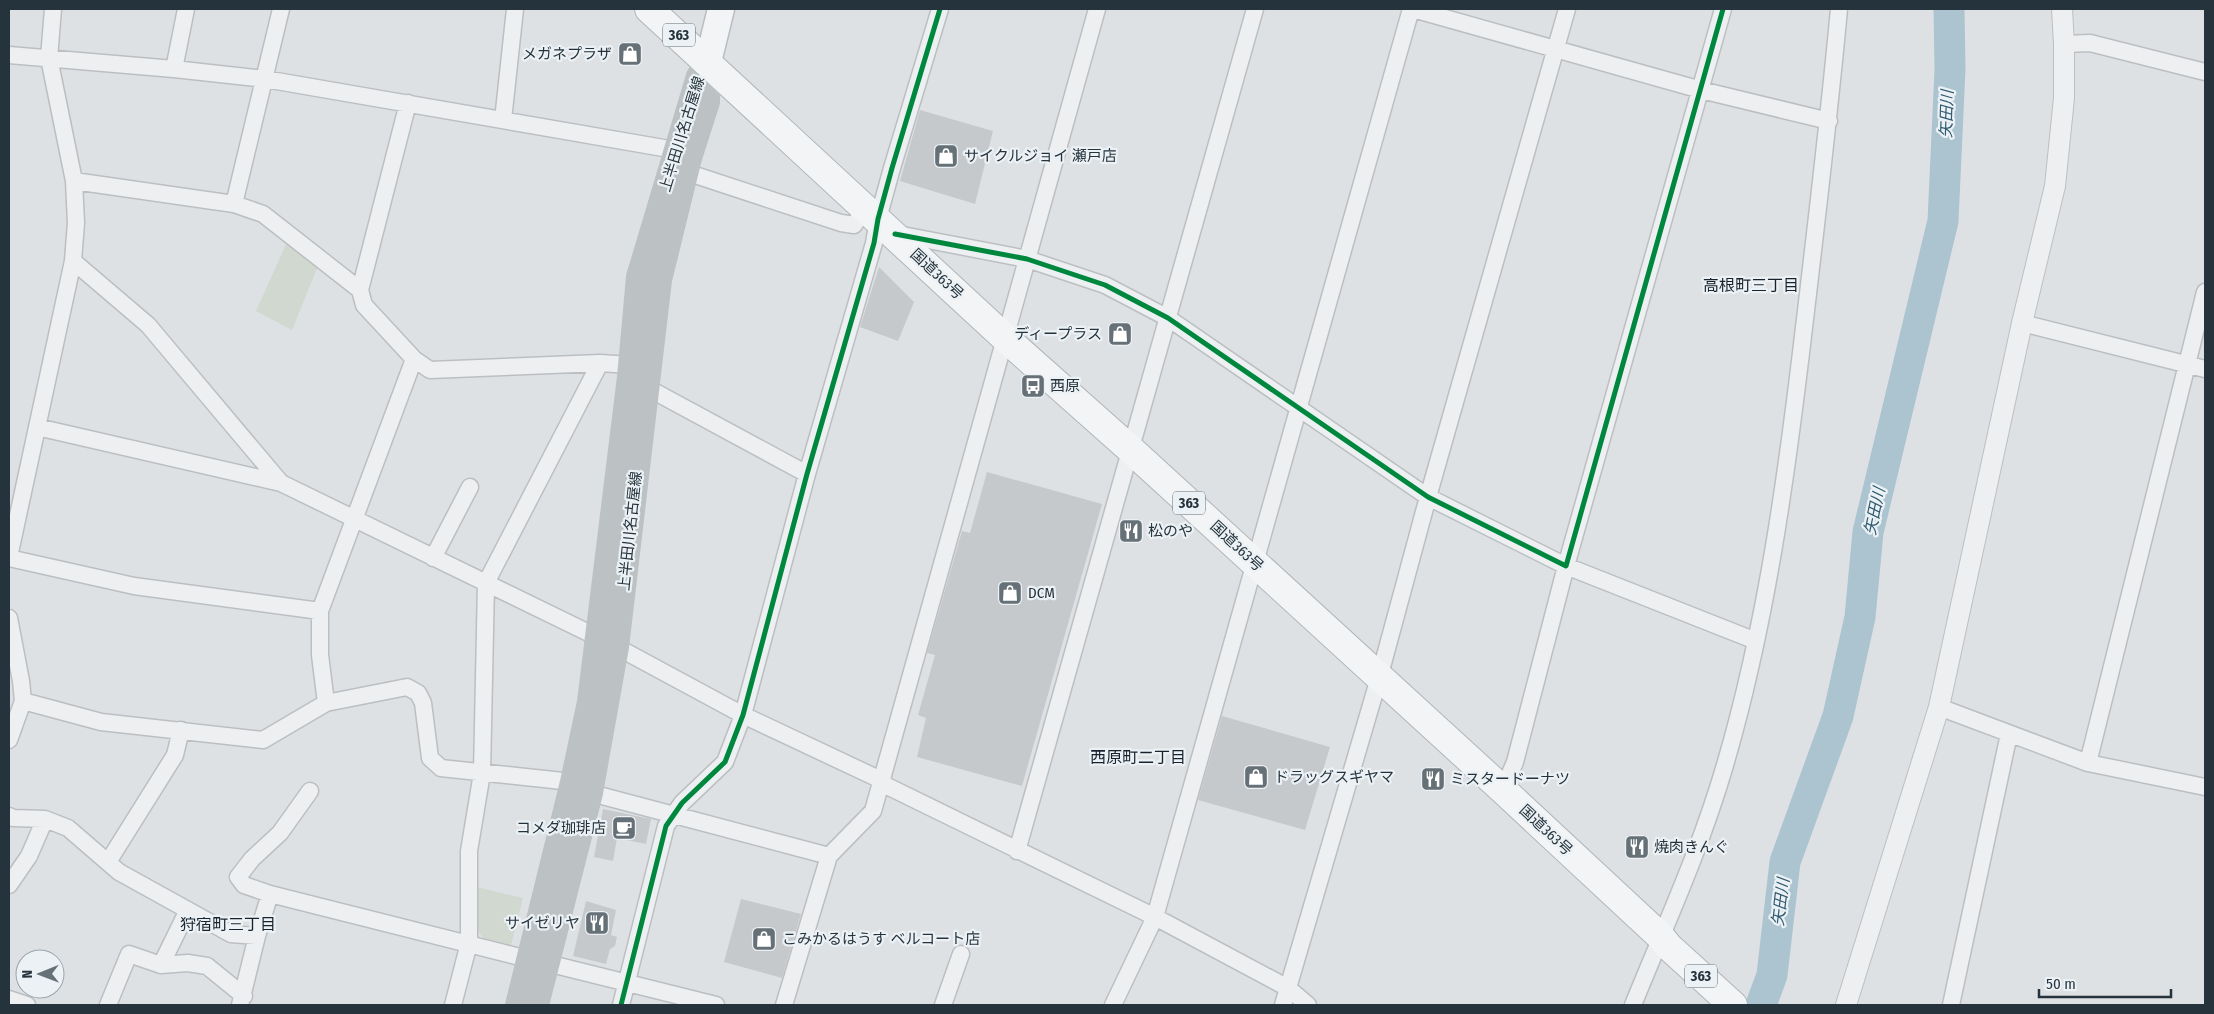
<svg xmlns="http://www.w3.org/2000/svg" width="2214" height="1014" viewBox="0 0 2214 1014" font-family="'Fira Sans Condensed','Noto Sans JP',sans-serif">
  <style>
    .green { fill: #d1d8cf }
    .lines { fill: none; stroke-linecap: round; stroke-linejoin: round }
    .river { stroke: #acc4d0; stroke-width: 31 }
    .building { fill: #c6c9cc }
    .minor-casing { stroke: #bcbfc2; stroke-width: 19 }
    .tertiary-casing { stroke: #bcbfc2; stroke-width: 22 }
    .primary-casing { stroke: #babec2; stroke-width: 29 }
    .trunk-casing { stroke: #b0b5b9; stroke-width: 30 }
    .minor { stroke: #edeff1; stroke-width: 16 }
    .tertiary { stroke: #edeff1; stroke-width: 20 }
    .secondary { stroke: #bcc1c4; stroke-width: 24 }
    .primary { stroke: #f2f4f5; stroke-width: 26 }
    .trunk { stroke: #f2f4f5; stroke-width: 28 }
    .cycleway-casing { stroke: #ebf1f4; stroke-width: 8 }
    .cycleway { stroke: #00873e; stroke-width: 5 }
    .labels { text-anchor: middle; stroke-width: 4.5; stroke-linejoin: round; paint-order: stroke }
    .shield { fill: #ebf1f4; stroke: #606c73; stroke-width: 1 }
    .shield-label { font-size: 14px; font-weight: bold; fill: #25333c }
    .poi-label { font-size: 15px; fill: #25333c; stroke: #ebf1f4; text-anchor: start }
    .street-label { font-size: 15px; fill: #25333c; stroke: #ebf1f4 }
    .water-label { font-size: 16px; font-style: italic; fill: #2f5a70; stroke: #ebf1f4 }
    .neighbourhood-label { font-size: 16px; fill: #18232d; stroke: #ebf1f4 }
  </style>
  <rect width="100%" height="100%" fill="#dee1e4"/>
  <path class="green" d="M287 242 318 266 292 330 256 311Z
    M477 887 523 898 510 949 485 940 472 924Z"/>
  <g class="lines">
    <path class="river" d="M1761 1005 1772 975 1785 862 1838 716 1860 617 1868 532 1943 221 1950 69 1949 9"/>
  </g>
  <path class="building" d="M920 110 993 131 975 204 900 181Z
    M879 267 914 302 898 341 860 327Z
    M987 472 1102 504 1022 786 917 757 926 718 918 715 935 655 927 653 962 531 970 533Z
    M1222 716 1330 747 1305 830 1198 800Z
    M603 809 651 819 646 844 617 838 613 861 594 857Z
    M741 899 801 914 782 978 724 962Z
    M586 901 616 910 611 935 617 937 615 946 610 949 606 964 573 956Z"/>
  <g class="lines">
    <defs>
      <path id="minor" d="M1413 9 1701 90 1829 121
        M2064 44 2090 43 2205 72
        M9 55 174 69 265 79 675 150
        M174 69 186 9
        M503 120 515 9
        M686 172 841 223 854 225 866 208
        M74 181 234 204 263 214 360 290 364 305 414 359 430 370 600 363 630 365
        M234 204 281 9
        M897 234 1027 259 1105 285 1168 318 1428 497 1566 566 1723 9
        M73 261 148 325 281 483 597 637
        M360 290 408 103
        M2022 323 2205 369
        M646 387 807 474
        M37 427 281 483
        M9 557 73 261 76 223 74 181 49 58 53 9
        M9 558 134 586 320 611
        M433 558 470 487
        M9 618 21 681 23 701 9 740
        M617 647 743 715 881 780 887 786 1155 917 1288 988 1308 1005
        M23 701 101 722 263 740 326 703 407 687 418 693 423 703 430 758 441 768 572 782
        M326 703 320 655V611L414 359
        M1939 707 2088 763 2205 787
        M2088 763 2205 292
        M1503 790 1515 762 1566 566 1756 641
        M591 793 829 856
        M9 816 13 818 45 819 68 828 119 872 231 934 257 936
        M1017 851 1255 9
        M108 862 175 755 181 730
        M9 885 29 856 45 819
        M270 894 244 885 238 877 252 859 280 833 310 791
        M547 963 716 1005
        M161 965 188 910
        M9 999 27 1005
        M108 1005 129 954 161 965 188 963 207 966 244 996
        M240 1005 257 936 270 894 528 959
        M453 1005 469 943V851L482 773 486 583 600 363
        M621 1005 666 826 682 803 725 762 743 715 807 474 874 243 878 219 892 168 940 9
        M784 1005 829 856 873 811 1097 9
        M943 1005 961 954
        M1113 1005 1155 917 1411 9
        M1283 1005 1379 678 1428 497 1567 9
        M1633 1005C1665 926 1701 848 1725 765 1766 625 1786 480 1803 336 1816 227 1829 118 1839 9
        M1951 1005 2009 734"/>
      <path id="tertiary" d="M1846 1005 1939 707 2022 323 2055 186 2064 98V44L2062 9"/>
      <path id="primary" d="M708 62 721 9"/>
      <path id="trunk" d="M649 9 1004 337 1129 448 1503 790 1661 937 1668 946 1733 1005"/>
    </defs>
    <use href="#minor" class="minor-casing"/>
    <use href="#tertiary" class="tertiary-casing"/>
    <use href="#primary" class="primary-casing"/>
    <use href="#trunk" class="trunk-casing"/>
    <use href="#minor" class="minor"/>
    <use href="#tertiary" class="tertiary"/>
    <path class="secondary" d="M517 1005 572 782 589 702 629 377 638 277 698 76 708 62
      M537 1005 591 793 617 647 660 280 690 158 708 102V69"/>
    <use href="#primary" class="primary"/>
    <use href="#trunk" class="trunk"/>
    <defs>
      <path id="cycleway" d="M895 234 1027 259 1105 285 1168 318 1428 497 1566 566 1723 9
        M621 1005 666 826 682 803 725 762 743 715 807 474 874 243 878 219 892 168 940 9"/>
    </defs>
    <use href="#cycleway" class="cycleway-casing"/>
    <use href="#cycleway" class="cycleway"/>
  </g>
  <defs>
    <symbol id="shop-square" viewBox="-11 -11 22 22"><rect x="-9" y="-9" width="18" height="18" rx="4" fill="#667077" stroke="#ebf1f4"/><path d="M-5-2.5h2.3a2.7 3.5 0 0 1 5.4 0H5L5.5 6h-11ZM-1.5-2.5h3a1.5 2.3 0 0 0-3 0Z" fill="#fff"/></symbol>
    <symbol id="bus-square" viewBox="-11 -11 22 22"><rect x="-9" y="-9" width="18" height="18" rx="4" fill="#667077" stroke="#ebf1f4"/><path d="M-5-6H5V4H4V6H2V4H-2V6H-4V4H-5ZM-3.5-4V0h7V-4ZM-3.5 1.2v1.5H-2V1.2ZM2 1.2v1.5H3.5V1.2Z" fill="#fff"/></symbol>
    <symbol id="restaurant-square" viewBox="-11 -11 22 22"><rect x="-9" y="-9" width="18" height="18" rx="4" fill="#667077" stroke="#ebf1f4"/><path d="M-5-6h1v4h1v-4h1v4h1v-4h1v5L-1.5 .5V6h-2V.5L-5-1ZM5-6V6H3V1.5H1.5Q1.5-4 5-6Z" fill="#fff"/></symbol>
    <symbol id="cafe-square" viewBox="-11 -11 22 22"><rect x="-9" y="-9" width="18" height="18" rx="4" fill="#667077" stroke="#ebf1f4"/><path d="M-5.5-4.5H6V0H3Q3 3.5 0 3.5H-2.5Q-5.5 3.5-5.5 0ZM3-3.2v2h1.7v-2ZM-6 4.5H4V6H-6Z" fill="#fff"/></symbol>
  </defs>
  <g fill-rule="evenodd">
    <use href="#shop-square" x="616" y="40" width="28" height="28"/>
    <use href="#shop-square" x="932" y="142" width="28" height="28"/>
    <use href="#shop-square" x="1106" y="320" width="28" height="28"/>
    <use href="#bus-square" x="1019" y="372" width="28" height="28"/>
    <use href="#restaurant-square" x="1117" y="517" width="28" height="28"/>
    <use href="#shop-square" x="996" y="579" width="28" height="28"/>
    <use href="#shop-square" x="1242" y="763" width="28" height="28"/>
    <use href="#restaurant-square" x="1419" y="765" width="28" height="28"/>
    <use href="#cafe-square" x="610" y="814" width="28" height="28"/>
    <use href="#restaurant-square" x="1623" y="833" width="28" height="28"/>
    <use href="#restaurant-square" x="583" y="909" width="28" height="28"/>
    <use href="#shop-square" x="750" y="925" width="28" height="28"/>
  </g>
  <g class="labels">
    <g class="shield">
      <rect x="663" y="23.5" width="32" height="23" rx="4"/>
      <rect x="1173" y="491.5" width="32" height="23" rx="4"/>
      <rect x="1685" y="964.5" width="32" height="23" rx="4"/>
    </g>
    <g class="shield-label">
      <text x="679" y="40">363</text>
      <text x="1189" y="508">363</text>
      <text x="1701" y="981">363</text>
    </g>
    <g class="poi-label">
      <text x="612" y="59" text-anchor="end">メガネプラザ</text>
      <text x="964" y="161">サイクルジョイ 瀬戸店</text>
      <text x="1102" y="339" text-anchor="end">ディープラス</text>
      <text x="1050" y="391">西原</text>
      <text x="1148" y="536">松のや</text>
      <text x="1028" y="598">DCM</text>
      <text x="1274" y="782">ドラッグスギヤマ</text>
      <text x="1450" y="784">ミスタードーナツ</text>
      <text x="606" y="833" text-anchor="end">コメダ珈琲店</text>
      <text x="1654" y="852">焼肉きんぐ</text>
      <text x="580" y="928" text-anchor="end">サイゼリヤ</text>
      <text x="782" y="944">こみかるはうす ベルコート店</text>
    </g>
    <g class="street-label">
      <text transform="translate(682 134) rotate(-73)" y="5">上半田川名古屋線</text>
      <text transform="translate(937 274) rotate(43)" y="5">国道363号</text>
      <text transform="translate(630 531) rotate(-84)" y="5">上半田川名古屋線</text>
      <text transform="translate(1237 546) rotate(43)" y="5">国道363号</text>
      <text transform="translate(1546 830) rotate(43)" y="5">国道363号</text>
    </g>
    <g class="water-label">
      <text transform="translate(1946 114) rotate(-88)" y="6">矢田川</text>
      <text transform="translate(1874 511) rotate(-78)" y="6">矢田川</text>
      <text transform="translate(1780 902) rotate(-83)" y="6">矢田川</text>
    </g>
    <g class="neighbourhood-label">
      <text x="1751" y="291">高根町三丁目</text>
      <text x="1138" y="763">西原町二丁目</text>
      <text x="228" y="930">狩宿町三丁目</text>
    </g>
  </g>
  <rect width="2214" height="1014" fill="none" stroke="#25333c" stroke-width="20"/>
  <g transform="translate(40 974) rotate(269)"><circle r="24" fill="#ebf1f4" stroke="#9ca5aa"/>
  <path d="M0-4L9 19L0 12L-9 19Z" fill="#667077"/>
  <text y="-8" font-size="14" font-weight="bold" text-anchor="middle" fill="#25333c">N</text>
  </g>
  <path d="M2039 989v8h132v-8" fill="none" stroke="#25333c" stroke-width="2.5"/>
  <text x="2046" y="989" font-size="15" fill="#25333c" stroke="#ebf1f4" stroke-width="4" paint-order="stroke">50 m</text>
</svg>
